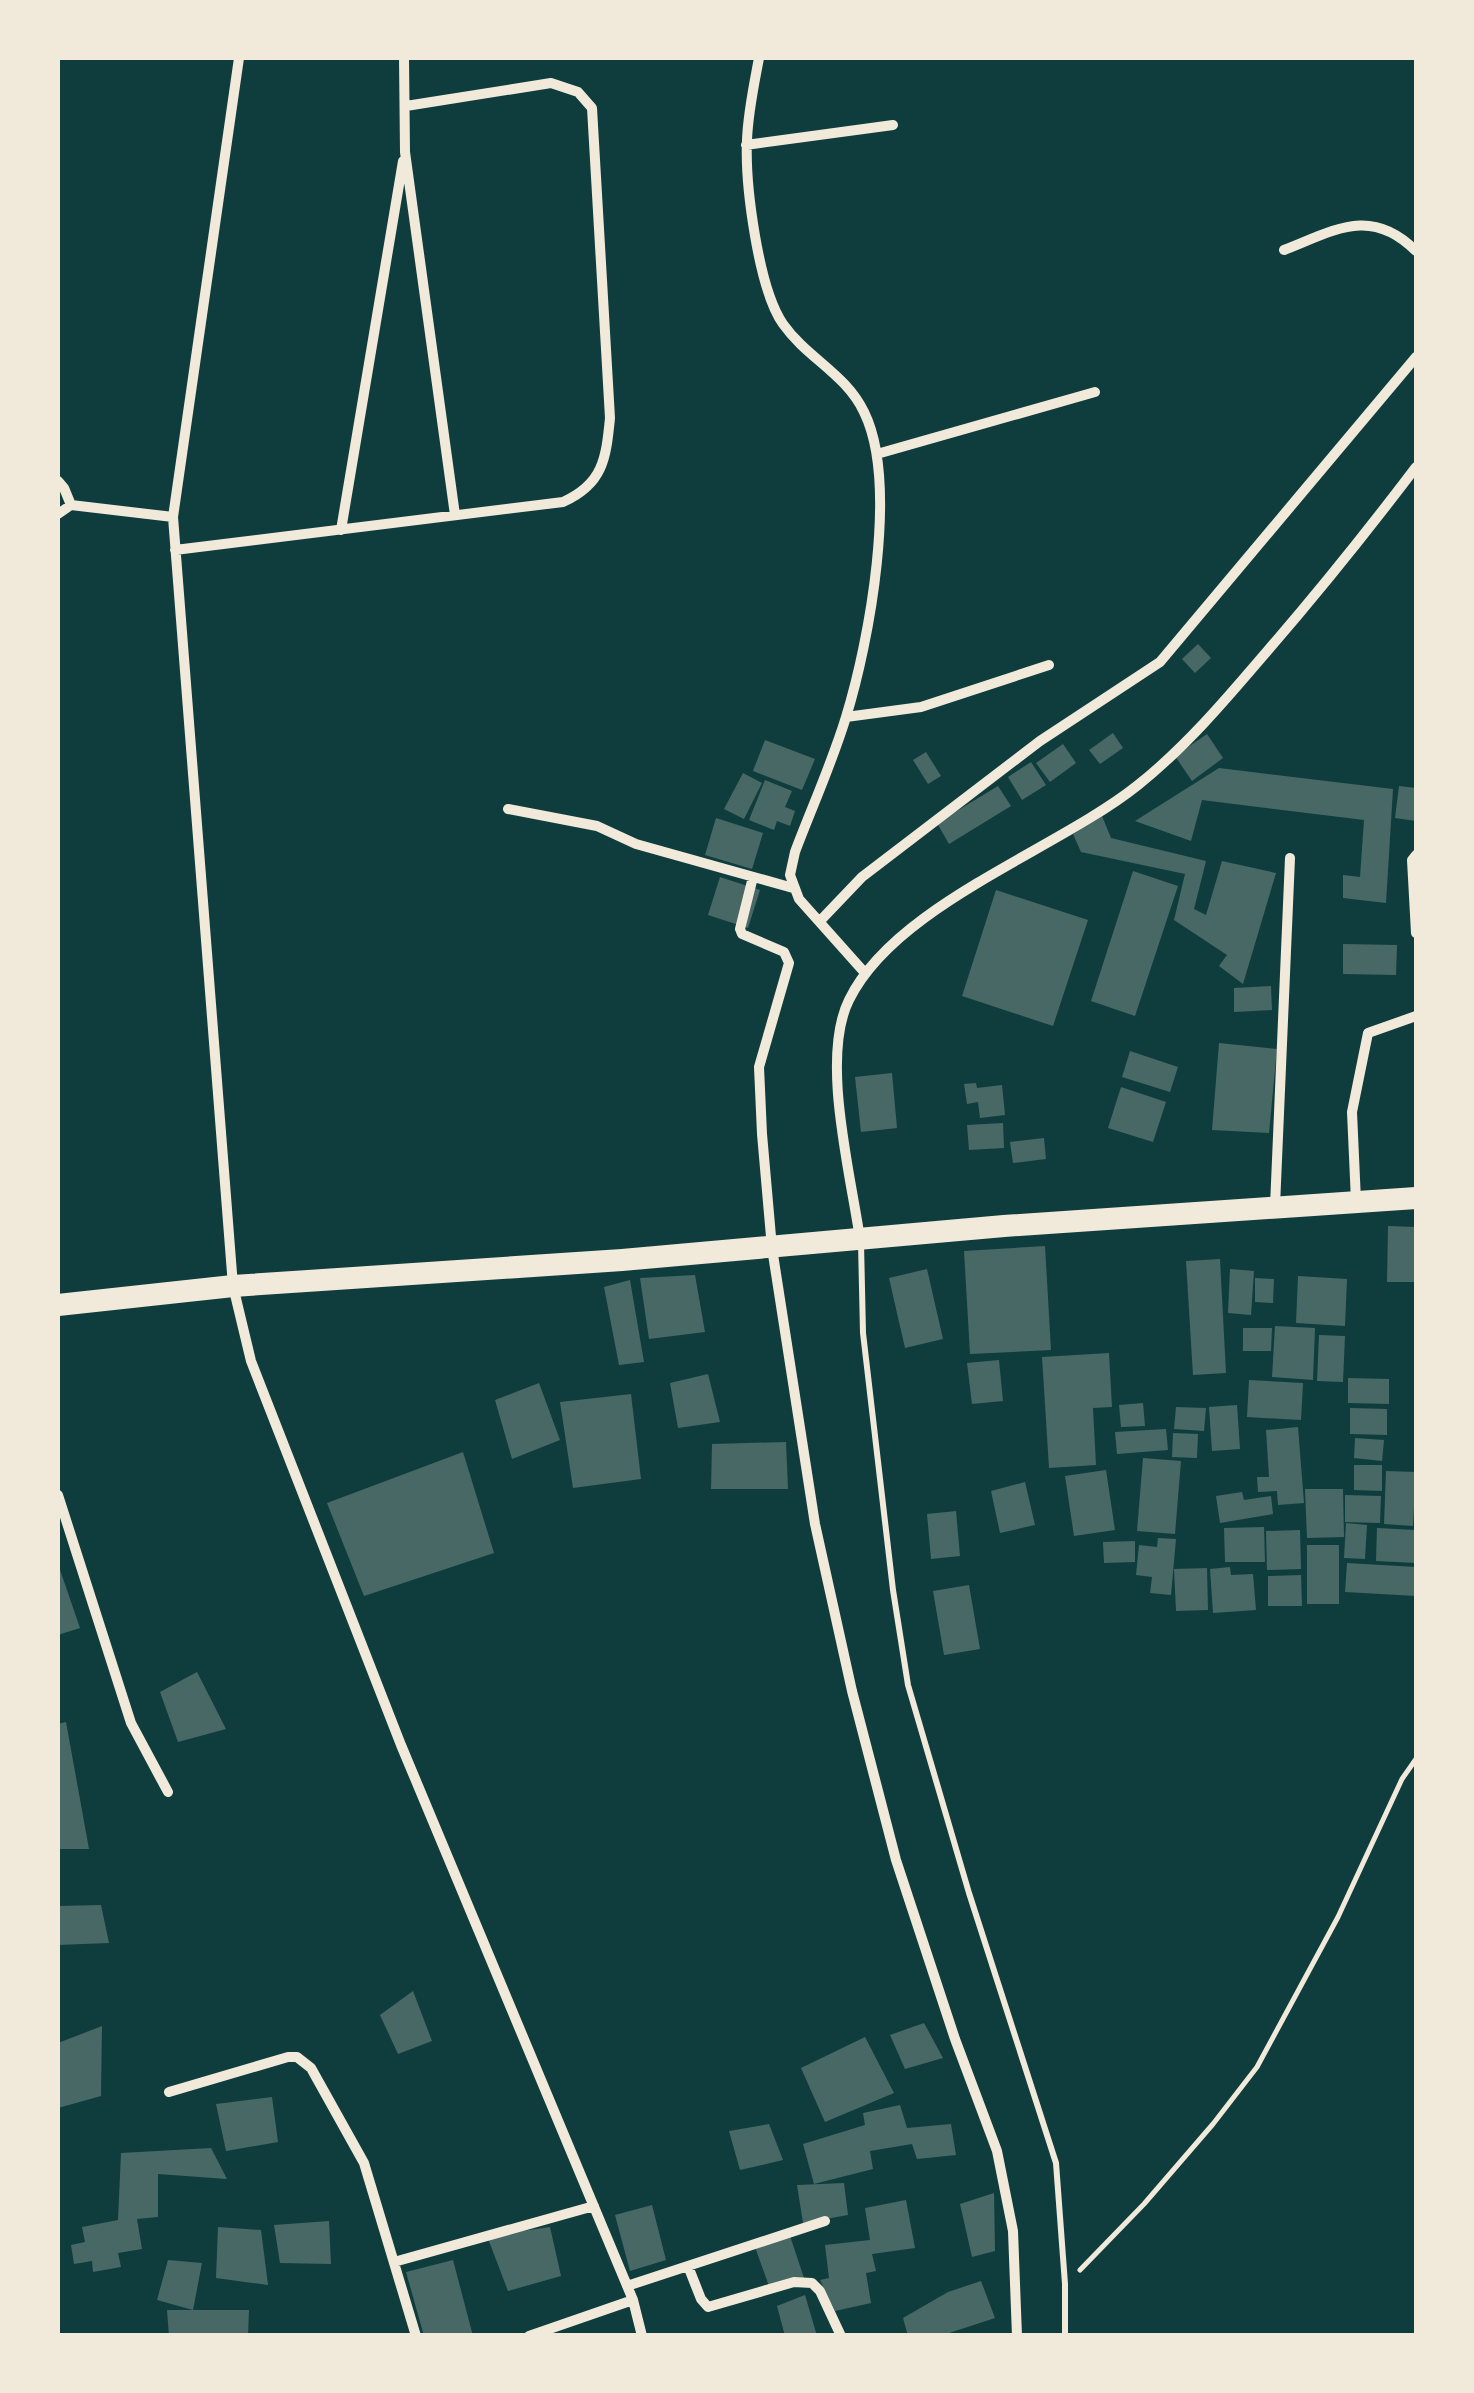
<svg xmlns="http://www.w3.org/2000/svg" width="1474" height="2393" viewBox="0 0 1474 2393" font-family="'Exo 2',sans-serif">
  <style>
    .building { fill: #486865 }
    .lines { fill: none; stroke-linecap: round; stroke-linejoin: round }
    .path { stroke: #f1e9da; stroke-width: 5 }
    .service { stroke: #f1e9da; stroke-width: 6 }
    .minor { stroke: #f1e9da; stroke-width: 10 }
    .primary { stroke: #f1e9da; stroke-width: 22 }
  </style>
  <rect width="100%" height="100%" fill="#0f3d3e"/>
  <path class="building" d="M1198 644 1211 658 1195 673 1182 659Z
    M1113 733 1123 748 1100 764 1089 750Z
    M1207 734 1223 758 1192 781 1175 756Z
    M765 740 815 759 802 790 753 771Z
    M1063 744 1076 763 1050 782 1036 763Z
    M926 752 941 776 928 784 913 760Z
    M1031 762 1046 785 1022 800 1008 777Z
    M1219 768 1393 789 1386 903 1343 898V875L1360 877 1364 820 1202 800 1191 841 1135 821Z
    M743 773 762 783 744 819 724 809Z
    M765 780 792 791 785 807 795 811 790 826 777 821 774 830 749 820Z
    M998 786 1011 806 949 844 937 823Z
    M1399 786 1416 788V821L1395 818Z
    M1102 816 1111 838 1206 861 1194 909 1206 915 1222 861 1276 873 1243 984 1219 966 1227 955 1174 920 1185 874 1081 852 1073 834Z
    M716 818 763 833 752 869 705 855Z
    M1133 871 1178 886 1135 1016 1091 1001Z
    M720 877 760 890 748 928 708 915Z
    M996 890 1088 920 1053 1026 962 996Z
    M1343 944 1397 945 1396 975 1343 974Z
    M1271 986 1272 1010 1234 1012V988Z
    M1219 1043 1277 1049 1269 1133 1212 1130Z
    M1130 1051 1178 1067 1170 1092 1122 1077Z
    M892 1073 897 1128 861 1132 855 1077Z
    M976 1083 977 1088 1002 1085 1005 1115 980 1118 978 1102 967 1104 964 1084Z
    M1121 1087 1166 1102 1153 1142 1108 1128Z
    M1003 1123 1004 1148 969 1150 967 1125Z
    M1044 1138 1046 1159 1013 1163 1010 1142Z
    M1388 1226 1416 1227V1282H1387Z
    M1045 1246 1051 1350 970 1354 964 1251Z
    M1220 1259 1226 1373 1193 1375 1186 1261Z
    M927 1269 943 1339 905 1348 889 1278Z
    M1230 1269 1254 1271 1251 1315 1228 1313Z
    M695 1275 705 1332 649 1339 640 1278Z
    M1298 1276 1347 1279 1345 1326 1296 1323Z
    M1255 1278 1274 1279 1273 1303 1255 1302Z
    M630 1280 644 1362 619 1365 604 1287Z
    M1275 1326 1315 1328 1313 1380 1272 1377Z
    M1243 1328H1272L1271 1351H1243Z
    M1319 1335 1345 1336 1343 1382 1317 1381Z
    M1109 1353 1112 1407 1093 1408 1096 1465 1049 1468 1042 1357Z
    M999 1360 1003 1401 972 1404 967 1363Z
    M708 1374 720 1422 678 1428 670 1383Z
    M1348 1378 1389 1379V1404L1348 1403Z
    M1249 1380 1303 1383 1301 1420 1247 1417Z
    M539 1383 560 1440 512 1459 495 1400Z
    M631 1394 641 1479 573 1488 560 1402Z
    M1143 1403 1145 1426 1121 1427 1119 1405Z
    M1237 1405 1240 1449 1212 1451 1209 1407Z
    M1176 1407 1206 1408 1204 1431 1174 1429Z
    M1350 1408 1387 1409V1435L1350 1434Z
    M1298 1427 1304 1503 1278 1505 1277 1491 1258 1492 1257 1477H1269L1266 1430Z
    M1166 1429 1168 1450 1117 1454 1115 1432Z
    M1173 1433 1198 1434 1197 1458 1172 1457Z
    M1355 1438 1384 1440 1382 1461 1354 1458Z
    M786 1442 788 1489H711L712 1444Z
    M463 1452 494 1553 364 1596 327 1503Z
    M1143 1458 1181 1461 1175 1534 1137 1531Z
    M1354 1465H1382V1491L1354 1490Z
    M1106 1470 1115 1530 1074 1536 1065 1476Z
    M1386 1471 1416 1472 1413 1526 1384 1524Z
    M1025 1482 1035 1525 1000 1533 991 1491Z
    M1305 1489H1343L1344 1537 1307 1538Z
    M1242 1492 1244 1500 1271 1496 1273 1514 1220 1523 1216 1496Z
    M1345 1495 1381 1496 1380 1523 1345 1522Z
    M956 1511 960 1556 931 1559 927 1514Z
    M1346 1523 1367 1525 1365 1559 1344 1558Z
    M1264 1527 1265 1562H1225L1224 1528Z
    M1377 1528 1416 1530V1563L1376 1561Z
    M1300 1530 1301 1569 1267 1570 1266 1531Z
    M1158 1538 1176 1539 1171 1595 1150 1593 1152 1577 1136 1575 1139 1545 1157 1547Z
    M1135 1541V1562L1104 1563 1103 1542Z
    M1307 1545H1339V1604H1307Z
    M1347 1563 1416 1567V1596L1345 1592Z
    M58 1564 80 1628 58 1635Z
    M1230 1567 1231 1575 1253 1574 1256 1610 1213 1613 1210 1569Z
    M1207 1568 1208 1610 1176 1611 1174 1569Z
    M1301 1575 1302 1606H1268V1576Z
    M969 1585 980 1649 944 1655 933 1591Z
    M197 1672 226 1729 178 1742 160 1692Z
    M66 1722 89 1849H58V1724Z
    M101 1905 109 1943 58 1945V1906Z
    M413 1991 432 2041 398 2054 380 2015Z
    M924 2023 943 2058 905 2069 890 2035Z
    M102 2026 101 2096 58 2108V2043Z
    M865 2037 894 2093 825 2122 801 2068Z
    M272 2097 278 2142 226 2151 216 2104Z
    M900 2105 907 2128 951 2124 956 2155 917 2159 912 2144 870 2151 873 2169 814 2184 803 2144 865 2125 863 2113Z
    M769 2124 783 2160 740 2170 729 2131Z
    M211 2148 227 2179 158 2174V2217L137 2219 142 2249 118 2253 121 2267 93 2272 92 2261 74 2264 71 2245 85 2242 82 2227 118 2220 121 2153Z
    M844 2183 848 2215 803 2223 797 2185Z
    M994 2193 995 2251 972 2257 960 2204Z
    M906 2200 915 2248 872 2254 876 2271 866 2273 871 2303 835 2311 820 2280 829 2278 825 2245 870 2240 865 2208Z
    M652 2205 666 2260 630 2271 615 2215Z
    M329 2221 331 2264 280 2263 274 2225Z
    M218 2227 261 2230 268 2285 216 2278Z
    M550 2227 561 2276 508 2291 487 2236Z
    M789 2233 805 2281 770 2289 754 2244Z
    M168 2260 202 2263 193 2310H249L248 2336H169L167 2310H193L157 2300Z
    M453 2260 473 2336H424L406 2272Z
    M981 2281 995 2318 940 2336H908L903 2318 948 2292Z
    M805 2295 817 2336H785L777 2306Z"/>
  <g class="lines">
    <path class="path" d="M1080 2270 1144 2204 1213 2124 1257 2067 1338 1917 1402 1779 1416 1759"/>
    <path class="service" d="M861 1243 863 1333 893 1590 908 1685 969 1893 1056 2163 1065 2284V2336"/>
    <path class="minor" d="M239 58 173 517 233 1286 251 1361 401 1745 633 2300 642 2336
      M404 58 405 152 455 515
      M759 58C754 85 748 112 747 140 745 184 758 288 783 324 807 358 846 374 864 412 899 483 869 643 846 717 832 763 812 807 795 852L790 875 799 899 865 973
      M746 145 893 125
      M1284 250C1335 230 1371 206 1416 251
      M877 454 1095 392
      M58 481 64 488 71 505
      M58 514 71 505 173 517
      M341 530 403 161
      M175 550 563 502C603 484 606 459 610 418L592 108 578 92 551 83 406 106
      M846 717 921 707 1049 665
      M508 809 597 826 636 844 793 888
      M1416 855 1412 860 1416 933
      M753 877 740 929 742 934 784 952 789 963 759 1067 762 1134 772 1248 815 1524 852 1691 896 1860 955 2039 997 2151 1013 2231 1017 2336
      M820 921 862 877 1040 741 1160 662 1416 357
      M1356 1201 1352 1112 1368 1033 1416 1016
      M1275 1206 1290 858
      M860 1239C851 1175 820 1058 849 1000 895 905 1057 850 1138 785 1187 746 1228 697 1269 649 1320 590 1369 529 1416 467
      M58 1495 131 1723 168 1792
      M169 2092 288 2057H297L311 2068 364 2163 416 2336
      M394 2262 594 2206
      M688 2266 701 2299 708 2307 794 2282 812 2283 820 2291 841 2336
      M627 2286 825 2221
      M529 2336 633 2300"/>
    <path class="primary" d="M58 1305 233 1286 622 1260 1004 1226 1416 1198"/>
  </g>
  <rect width="1474" height="2393" fill="none" stroke="#f1e9da" stroke-width="120"/>
</svg>
